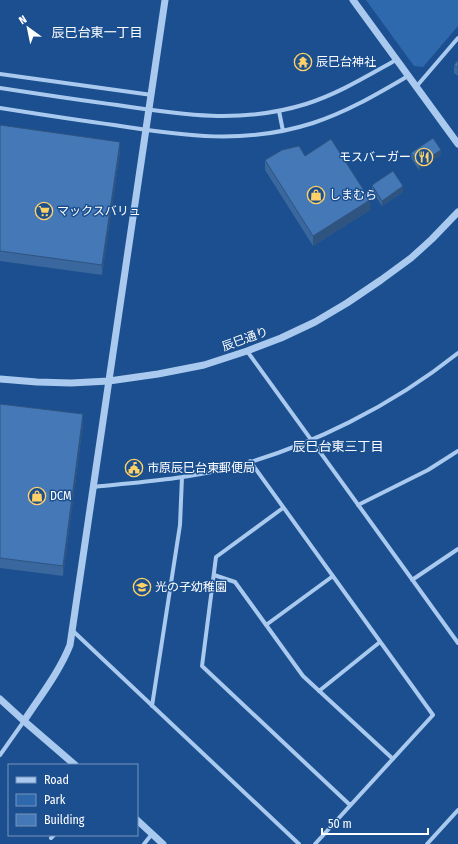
<svg xmlns="http://www.w3.org/2000/svg" width="458" height="844" viewBox="0 0 458 844" font-family="'Fira Sans Condensed','Noto Sans JP',sans-serif">
  <style>
    .green { fill: #2e69ad }
    .lines { fill: none; stroke-linecap: round; stroke-linejoin: round }
    .minor { stroke: #a9c9ee; stroke-width: 4 }
    .tertiary { stroke: #a9c9ee; stroke-width: 7 }
    .wall { fill: #3a679d }
    .shaded-wall { fill: #305480 }
    .building { fill: #4478b7; stroke: #305480 }
    .labels { text-anchor: middle; stroke-width: 3; stroke-linejoin: round; paint-order: stroke }
    .poi-label { font-size: 12px; fill: #fff; stroke: #1b4f8f; text-anchor: start }
    .street-label { font-size: 12px; fill: #fff; stroke: #1b4f8f }
    .neighbourhood-label { font-size: 13px; fill: #fff; stroke: #1b4f8f }
  </style>
  <rect width="100%" height="100%" fill="#1b4f8f"/>
  <path class="green" d="M366 0H458V26L423 67 414 66Z"/>
  <g class="lines">
    <path class="minor" d="M0 74 152 95
      M416 87 458 38
      M0 88C39 94 78 100 117 105 182 115 242 124 306 104 338 94 367 76 396 60
      M0 108C38 114 76 120 114 125 183 136 245 145 313 123 347 112 377 94 408 76
      M279 111 283 131
      M247 351 458 643
      M250 461 433 715 315 844
      M94 487C139 482 185 479 229 468 310 447 393 405 458 353
      M358 505 428 470 458 451
      M283 508 216 557 202 666 350 805
      M214 575 235 582 303 676 393 759
      M412 580 458 549
      M266 625 333 576
      M73 631 299 844
      M319 691 380 642
      M152 706 180 525 182 477
      M0 755 24 721
      M51 838 54 835
      M144 844 152 834
      M427 844 458 810"/>
    <path class="tertiary" d="M353 0 458 144
      M0 379 37 382 71 383 109 381 158 374 204 365 247 351 281 338 315 322 347 303 381 280 411 258 432 239 458 212
      M0 699 24 721 75 765
      M24 721C39 698 60 671 70 645L165 0
      M137 820 163 844"/>
  </g>
  <path class="wall" d="M458 60V76L454 73V65Z
    M0 125 120 152 102 275 0 261Z
    M411 153 441 155 419 170 411 158Z
    M305 156 370 210 313 246 265 170V160Z
    M372 185 403 192 382 206 372 191Z
    M0 404 83 424 63 576 0 568Z"/>
  <path class="shaded-wall" d="M120 142V152L102 275V265Z
    M441 150V155L419 170V164Z
    M403 186V192L382 206V201Z
    M370 200V210L313 246V236Z
    M83 414V424L63 576V566Z"/>
  <path class="building" d="M458 60V68L454 65Z
    M0 125 120 142 102 265 0 251Z
    M433 138 441 150 419 164 411 153Z
    M331 139 370 200 313 236 265 160 282 150 299 146 305 156Z
    M393 171 403 186 382 201 372 185Z
    M0 404 83 414 63 566 0 558Z"/>
  <defs>
    <symbol id="temple-ring" viewBox="-11 -11 22 22"><circle r="9.5" fill="#1b4f8f" stroke="#ffd166" stroke-width="1.5"/><path d="M0-6L5-2H3V0L6.5 2.5H4V6H1.5V3h-3V6H-4V2.5H-6.5L-3 0V-2H-5Z" fill="#ffd166"/></symbol>
    <symbol id="restaurant-ring" viewBox="-11 -11 22 22"><circle r="9.5" fill="#1b4f8f" stroke="#ffd166" stroke-width="1.5"/><path d="M-5-6h1v4h1v-4h1v4h1v-4h1v5L-1.5 .5V6h-2V.5L-5-1ZM5-6V6H3V1.5H1.5Q1.5-4 5-6Z" fill="#ffd166"/></symbol>
    <symbol id="shop-ring" viewBox="-11 -11 22 22"><circle r="9.5" fill="#1b4f8f" stroke="#ffd166" stroke-width="1.5"/><path d="M-5-2.5h2.3a2.7 3.5 0 0 1 5.4 0H5L5.5 6h-11ZM-1.5-2.5h3a1.5 2.3 0 0 0-3 0Z" fill="#ffd166"/></symbol>
    <symbol id="supermarket-ring" viewBox="-11 -11 22 22"><circle r="9.5" fill="#1b4f8f" stroke="#ffd166" stroke-width="1.5"/><path d="M-6-5.5h2.5l.6 2H6L4.5 2H-2.5L-4.4-4H-6ZM-1.5 3.2a1.3 1.3 0 1 0 .1 0ZM3 3.2a1.3 1.3 0 1 0 .1 0Z" fill="#ffd166"/></symbol>
    <symbol id="civic-ring" viewBox="-11 -11 22 22"><circle r="9.5" fill="#1b4f8f" stroke="#ffd166" stroke-width="1.5"/><path d="M-.6-6.5H3V-4.5H.6V-3L4-1V1h2V6H-6V1h2V-1L-.6-3ZM-1.2 2.5V6h2.4V2.5Z" fill="#ffd166"/></symbol>
    <symbol id="school-ring" viewBox="-11 -11 22 22"><circle r="9.5" fill="#1b4f8f" stroke="#ffd166" stroke-width="1.5"/><path d="M0-5L7-2L0 1L-7-2ZM-4 1L0 2.5L4 1V4Q0 6-4 4Z" fill="#ffd166"/></symbol>
  </defs>
  <g fill-rule="evenodd">
    <use href="#temple-ring" x="293" y="52" width="20" height="20"/>
    <use href="#restaurant-ring" x="414" y="147" width="20" height="20"/>
    <use href="#shop-ring" x="306" y="185" width="20" height="20"/>
    <use href="#supermarket-ring" x="34" y="201" width="20" height="20"/>
    <use href="#civic-ring" x="124" y="458" width="20" height="20"/>
    <use href="#shop-ring" x="27" y="486" width="20" height="20"/>
    <use href="#school-ring" x="132" y="577" width="20" height="20"/>
  </g>
  <g class="labels">
    <g class="poi-label">
      <text x="316" y="66">辰巳台神社</text>
      <text x="411" y="161" text-anchor="end">モスバーガー</text>
      <text x="329" y="199">しまむら</text>
      <text x="57" y="215">マックスバリュ</text>
      <text x="147" y="472">市原辰巳台東郵便局</text>
      <text x="50" y="500">DCM</text>
      <text x="155" y="591">光の子幼稚園</text>
    </g>
    <g class="street-label">
      <text transform="translate(245 339) rotate(-20)" y="4">辰巳通り</text>
    </g>
    <g class="neighbourhood-label">
      <text x="97" y="37">辰巳台東一丁目</text>
      <text x="338" y="451">辰巳台東三丁目</text>
    </g>
  </g>
  <rect x="8" y="764" width="130" height="72" fill="#1b4f8f" stroke="#7695bc"/>
  <rect x="16" y="777" width="20" height="6" fill="#a9c9ee" stroke="#7695bc"/>
  <text x="44" y="784" font-size="12" fill="#ffffff">Road</text>
  <rect x="16" y="794" width="20" height="12" fill="#2e69ad" stroke="#7695bc"/>
  <text x="44" y="804" font-size="12" fill="#ffffff">Park</text>
  <rect x="16" y="814" width="20" height="12" fill="#4478b7" stroke="#7695bc"/>
  <text x="44" y="824" font-size="12" fill="#ffffff">Building</text>
  <g transform="translate(28 28) rotate(327)" stroke="#1b4f8f" stroke-width="3" paint-order="stroke">
  <path d="M0-3L7 15L0 10L-7 15Z" fill="#ffffff"/>
  <text y="-6" font-size="11" font-weight="bold" text-anchor="middle" fill="#ffffff">N</text>
  </g>
  <path d="M322 828v6h106v-6" fill="none" stroke="#ffffff" stroke-width="2"/>
  <text x="328" y="828" font-size="12" fill="#ffffff" stroke="#1b4f8f" stroke-width="3" paint-order="stroke">50 m</text>
</svg>
